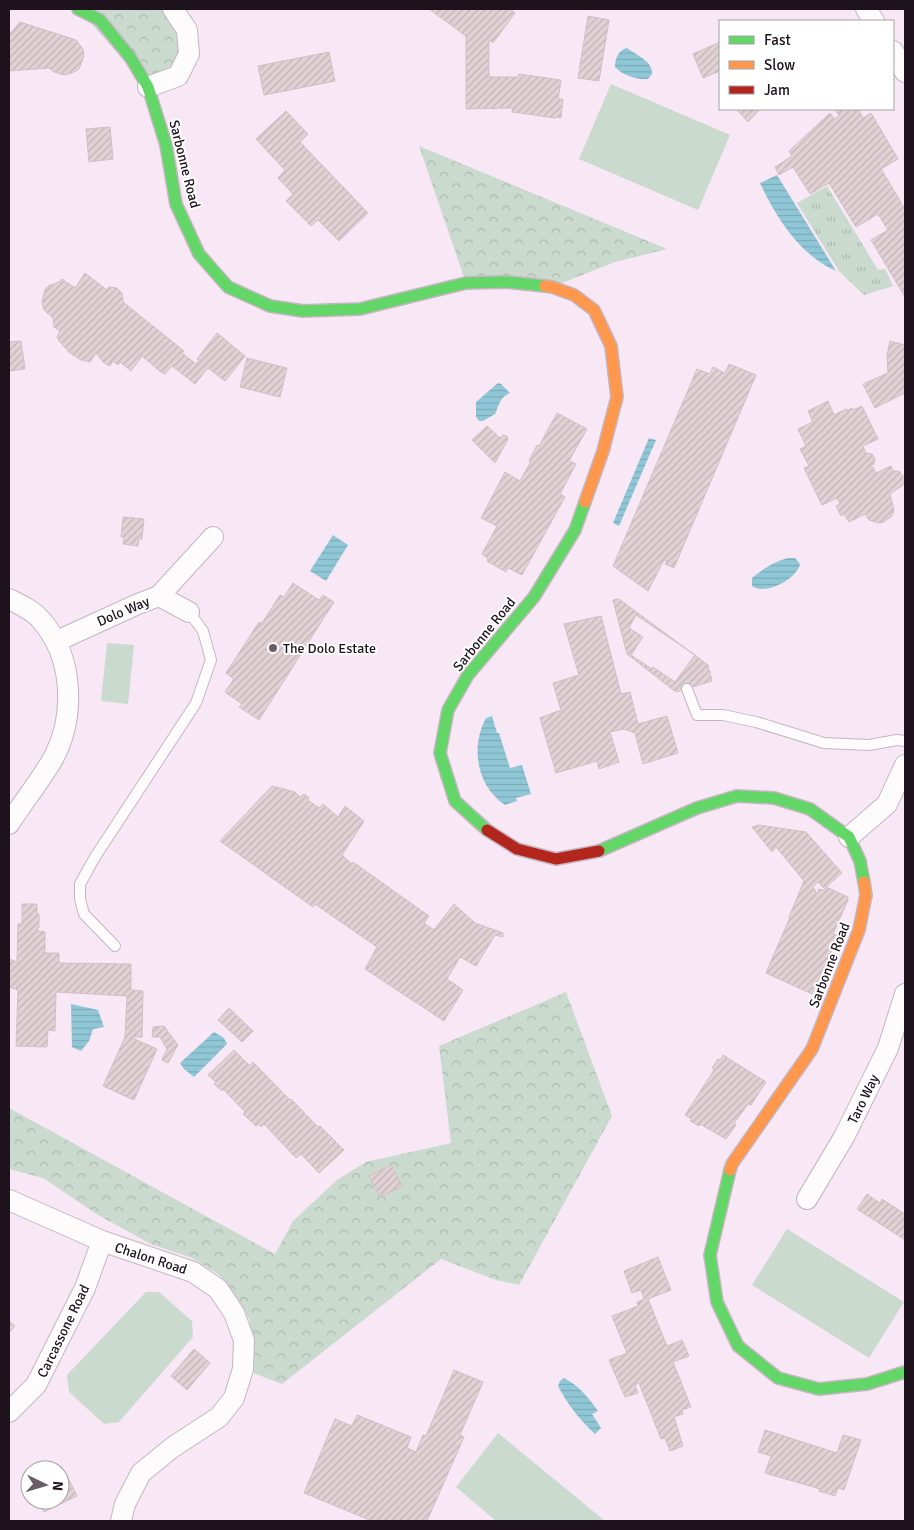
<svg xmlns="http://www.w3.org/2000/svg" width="914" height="1530" viewBox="0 0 914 1530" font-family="Signika,sans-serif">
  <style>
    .grass { fill: url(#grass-tufts) }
    .forest { fill: url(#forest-crowns) }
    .garden { fill: #cadace }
    .water { fill: url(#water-rules) }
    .building { fill: url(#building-hatch); stroke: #d0c0c5; fill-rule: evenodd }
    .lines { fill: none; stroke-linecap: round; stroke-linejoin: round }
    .lane-casing { stroke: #c4b6c1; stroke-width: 12 }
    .street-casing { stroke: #c4b6c1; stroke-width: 22 }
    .fast-casing { stroke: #c4b6c1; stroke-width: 14 }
    .slow-casing { stroke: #c4b6c1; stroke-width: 14 }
    .jam-casing { stroke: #c4b6c1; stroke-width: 14 }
    .lane { stroke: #fefbfd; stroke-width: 10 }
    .street { stroke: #fefbfd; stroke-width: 20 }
    .fast { stroke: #63d668; stroke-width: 11 }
    .slow { stroke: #ff974d; stroke-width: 11 }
    .jam { stroke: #b3261e; stroke-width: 11 }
    .poi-dot { fill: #6a5d68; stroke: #fff; stroke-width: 2 }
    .labels { text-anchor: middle; stroke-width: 4; stroke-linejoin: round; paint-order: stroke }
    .street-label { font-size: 14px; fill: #1e121c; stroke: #fff }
    .poi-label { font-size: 14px; fill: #1e121c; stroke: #fff; text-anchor: start }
  </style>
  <defs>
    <pattern id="grass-tufts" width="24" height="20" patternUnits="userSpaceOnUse" patternTransform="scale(1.25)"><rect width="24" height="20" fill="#cadace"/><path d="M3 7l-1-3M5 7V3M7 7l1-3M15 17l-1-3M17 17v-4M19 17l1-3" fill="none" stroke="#adbab0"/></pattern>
    <pattern id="forest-crowns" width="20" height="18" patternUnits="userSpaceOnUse" patternTransform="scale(1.25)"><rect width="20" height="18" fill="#cadace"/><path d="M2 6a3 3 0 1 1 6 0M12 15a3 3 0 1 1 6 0" fill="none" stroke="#adbab0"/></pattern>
    <pattern id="water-rules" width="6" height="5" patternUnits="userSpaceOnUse" patternTransform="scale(1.25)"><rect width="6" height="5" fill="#90c7d7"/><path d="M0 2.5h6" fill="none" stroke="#7caab8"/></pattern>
    <pattern id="building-hatch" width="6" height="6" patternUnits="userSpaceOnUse" patternTransform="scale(1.25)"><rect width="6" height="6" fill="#e2d2d6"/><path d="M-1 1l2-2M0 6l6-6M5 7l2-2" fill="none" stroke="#c1b3b7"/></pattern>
  </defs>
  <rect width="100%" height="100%" fill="#f8e7f4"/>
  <path class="grass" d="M827 186 878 270 885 269 893 286 864 295 839 271 797 203Z"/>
  <path class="forest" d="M78 9H173L189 54 148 87Z
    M419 146 667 249 615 262 552 287 466 283Z
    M566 992 612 1116 519 1285 496 1280 441 1259 282 1384 243 1369 250 1321 240 1302 221 1276 192 1258 151 1244 98 1215 43 1178 9 1169V1108L275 1254 293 1221 337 1180 366 1162 451 1143 439 1046Z"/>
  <path class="garden" d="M611 84 730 135 698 210 579 159Z
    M107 643 134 645 128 704 101 701Z
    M787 1229 904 1302 869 1358 752 1285Z
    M146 1292H159L192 1321 193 1337 119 1422 104 1424 69 1392 67 1375Z
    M498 1433 605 1521H496L456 1487Z"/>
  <path class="water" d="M627 48C636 55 653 61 652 74L648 79C637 80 622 75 615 67 615 59 618 50 627 48Z
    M777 175 836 271C800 255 776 218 760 183Z
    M498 383 501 384 510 393C499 398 500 404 495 414L483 421H479L476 417V402Z
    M649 438 656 440 619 526 613 523Z
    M333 535 348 545 326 581 310 571Z
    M788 558H795L800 564C797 579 765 596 752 586V578C764 568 774 562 788 558Z
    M492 716 497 733H499L510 768 522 765 531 794 516 798 517 801 505 805C477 786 470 748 486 718Z
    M71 1004 98 1010 104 1027 93 1029 89 1041 81 1051 72 1047Z
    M214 1032 224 1038 227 1044 194 1077 184 1069 180 1063Z
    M564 1378C578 1385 589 1398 598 1411L592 1414 601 1428 595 1434C579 1419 568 1405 558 1386L560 1381Z"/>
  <path class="building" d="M429 9H510L515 13 493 43 489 40V77H518L519 74 561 80 558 99H563L561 118 555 117V118L512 112 513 108 466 109V36Z
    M588 16 609 20 599 81 578 78Z
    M20 22 76 40 83 49 84 56 79 69 72 73 64 75 54 72 49 68 9 71V35Z
    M720 42V71L703 78 693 54Z
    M329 52 335 81 264 95 258 66Z
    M736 109H760L748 122Z
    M835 109H858L863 118 871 113 898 159 881 169 905 209V297L871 240 888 230 878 214 856 227 829 183 810 194 793 167 779 175 775 167 792 156 789 151 830 113 834 119 839 116Z
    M286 111 308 134 300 142 368 213 339 241 318 220 311 226 286 201 293 194 278 178 285 170 256 139Z
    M110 127 113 159 89 162 86 129Z
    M85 273 107 290 109 287 117 288 122 293 123 302 184 351 182 353 196 364 199 360 197 359 217 333 245 356 225 381 208 368 195 384 172 366 165 374 162 373 142 356 131 371 120 362 118 365 113 361 110 366 104 363 96 353 90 362 81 360 70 353 60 342 57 337 60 331 54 327 53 318 44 310 42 302 45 289 48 286 59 282 62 279 75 288Z
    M21 341 25 369 9 371V342Z
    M890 341 905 345V393L875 408 863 384 888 373 887 355Z
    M247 358 287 368 280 397 240 387Z
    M729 364 756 375 674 568 665 564 667 561 664 560 648 591 613 566 697 369 710 374 713 367 725 373Z
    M828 401 834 415 846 409 848 410 852 408 853 410 862 406 878 439 863 446 866 453 872 454 875 459 874 464 870 466 871 468 873 467 876 473 891 466 893 471H899L903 476V485L890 494 894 510 892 516 884 522 879 523 869 520 865 514 849 522 844 514 841 516 836 506 840 504 837 498 822 505 804 468 809 466 800 449 806 446 798 429 813 422 808 411Z
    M557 413 587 429 569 461 576 464 560 494 565 497 522 575 508 568 506 572 487 561 488 558 482 554 497 526 481 518 505 472 520 481 531 461H529L537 445 539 446Z
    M487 426 500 438 503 435 507 436 508 439 495 463 472 440Z
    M123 517 144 519 142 539H139L138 546 123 544 124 537H121Z
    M293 583 319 600 323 595 334 602 259 720 239 707 242 704 225 692 234 679 226 673 259 622 262 623 280 595 284 597Z
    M619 599 708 665 712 681 676 692 627 654 613 600Z
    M636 615 695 655 675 682 653 667 652 669 631 655 643 637 629 628Z
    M601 616 621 694 630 692 638 724 667 716 678 753 643 764 635 733 624 729 610 732 619 762 599 769 597 761 556 773 540 718 561 710 553 683 579 675 564 624Z
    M272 786 295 792 300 797 304 794 309 798 308 800 319 808 323 804 338 817 345 806 364 821 342 855 352 864 353 862 429 916 424 923 434 930 454 904 475 923 503 933V937L495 935 476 966 460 957 447 979 463 990 444 1021 365 969 377 947 315 904 313 907 220 841Z
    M759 825 806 832 842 873 826 887 848 897V900L833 934 838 936 812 994 766 973 790 917H789L804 881 776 847 772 852 752 827ZM818 882 825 889 824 890 819 889 817 894 813 887Z
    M22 904H37V914H39V928H37L38 931 45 932V953H59V963L131 964V990L143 991 142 1037H130L157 1049 134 1100 103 1086 125 1037 127 996 56 992 55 1031 48 1030 47 1047 16 1046 18 990 9 987V959L17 962 18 924H22Z
    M229 1008 253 1031 242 1042 218 1020Z
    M164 1026 178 1045 168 1063 162 1060 167 1049 160 1037H152L153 1027Z
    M234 1050 250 1066 253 1062 290 1100 291 1099 318 1127 320 1126 344 1150 319 1173 301 1154 296 1158 264 1124 261 1127 258 1124 256 1126 243 1114 245 1112 223 1089 222 1091 214 1084 216 1082 208 1075Z
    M723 1055 766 1082 751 1105 748 1104 737 1119 734 1124 736 1125 726 1139 700 1124 699 1126 690 1121 692 1119 685 1115 714 1070 712 1068 718 1059 720 1060Z
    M391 1165 402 1186 380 1197 369 1176Z
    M867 1194 880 1203 882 1199 905 1214V1240L857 1209Z
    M658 1257 671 1290 648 1299 667 1346 682 1340 689 1356 673 1362 691 1407 682 1410 683 1414 674 1417 683 1446 670 1451 665 1438 661 1439 639 1383 635 1385 638 1393 625 1397 609 1360 627 1353 612 1316 638 1306 637 1302 644 1299 641 1290 632 1293 624 1271Z
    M9 1321 15 1326 9 1333Z
    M194 1349 210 1363 187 1390 171 1376Z
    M454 1370 483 1382 460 1435 464 1437 427 1521H372L304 1493 335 1419 352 1426 357 1415 411 1437 407 1448 416 1452 423 1435 426 1436Z
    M765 1430 837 1453 843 1435 861 1440 844 1490 838 1488 835 1496 819 1491 820 1489 765 1473 771 1456 758 1452Z
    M65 1472 77 1496 44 1512 38 1500H60V1474Z"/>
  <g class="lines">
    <defs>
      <path id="lane" d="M687 689 697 715H723L756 722 824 743 869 745 897 740 905 741
        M115 946 84 914 80 899V884L95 857 196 703 211 660 203 631 189 612"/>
      <path id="street" d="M866 9 874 21
        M893 51 905 72
        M148 87 178 76 189 54 187 30 173 9
        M159 596 213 537
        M9 599C19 604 34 611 41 620 73 656 76 714 54 757 41 780 23 802 9 824
        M57 641 138 604 159 596 189 612
        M849 837 887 804 905 765
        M807 1199 844 1137 888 1048 905 994
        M9 1200 102 1241 193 1272 218 1289 234 1313 244 1340 243 1369 234 1398 219 1417 173 1447 141 1473 125 1504 121 1521
        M9 1412 36 1385 85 1288 102 1241"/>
      <path id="fast" d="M78 9 100 20 130 57 148 87 166 145 176 204 199 254 228 287 270 306 303 311 360 309 466 283 507 282 545 286
        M487 830 455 801 440 753 448 710 468 675 534 597 575 530 585 502
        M599 851 697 808 737 796 774 798 810 809 849 837 860 861 864 882
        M730 1170 710 1255 717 1302 738 1346 778 1378 819 1389 867 1384 905 1372"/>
      <path id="slow" d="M545 286 552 287 574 295 594 310 611 346 617 397 603 451 585 502
        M730 1170 732 1164 812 1049 859 930 866 895 864 882"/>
      <path id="jam" d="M487 830 517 849 556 859 599 851"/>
    </defs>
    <use href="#lane" class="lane-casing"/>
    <use href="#street" class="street-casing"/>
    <use href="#fast" class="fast-casing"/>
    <use href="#slow" class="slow-casing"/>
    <use href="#jam" class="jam-casing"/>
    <use href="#lane" class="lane"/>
    <use href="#street" class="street"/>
    <use href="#fast" class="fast"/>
    <use href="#slow" class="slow"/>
    <use href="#jam" class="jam"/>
  </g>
  <circle class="poi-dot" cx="273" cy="648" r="5"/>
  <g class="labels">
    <g class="street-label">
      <text transform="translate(185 164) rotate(76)" y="5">Sarbonne Road</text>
      <text transform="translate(123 611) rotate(-23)" y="5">Dolo Way</text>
      <text transform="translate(484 634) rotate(-51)" y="5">Sarbonne Road</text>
      <text transform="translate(829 965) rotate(-69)" y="5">Sarbonne Road</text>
      <text transform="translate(863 1099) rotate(-64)" y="5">Taro Way</text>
      <text transform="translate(151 1258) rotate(18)" y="5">Chalon Road</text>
      <text transform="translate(63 1331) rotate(-64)" y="5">Carcassone Road</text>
    </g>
    <g class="poi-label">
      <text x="283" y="653">The Dolo Estate</text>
    </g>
  </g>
  <rect width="914" height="1530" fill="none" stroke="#1e121c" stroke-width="20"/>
  <rect x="719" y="20" width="175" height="90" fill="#ffffff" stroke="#a5a0a4"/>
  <rect x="729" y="36" width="25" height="8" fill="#63d668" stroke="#a5a0a4"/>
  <text x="764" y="45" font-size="15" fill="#1e121c">Fast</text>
  <rect x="729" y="61" width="25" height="8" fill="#ff974d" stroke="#a5a0a4"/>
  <text x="764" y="70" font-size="15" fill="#1e121c">Slow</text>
  <rect x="729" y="86" width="25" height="8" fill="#b3261e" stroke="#a5a0a4"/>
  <text x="764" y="95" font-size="15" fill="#1e121c">Jam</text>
  <g transform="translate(45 1485) rotate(95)"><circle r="24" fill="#ffffff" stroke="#a5a0a4"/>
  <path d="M0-4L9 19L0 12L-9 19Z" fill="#6a5d68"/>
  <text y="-8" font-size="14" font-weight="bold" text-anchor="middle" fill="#1e121c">N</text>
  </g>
</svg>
